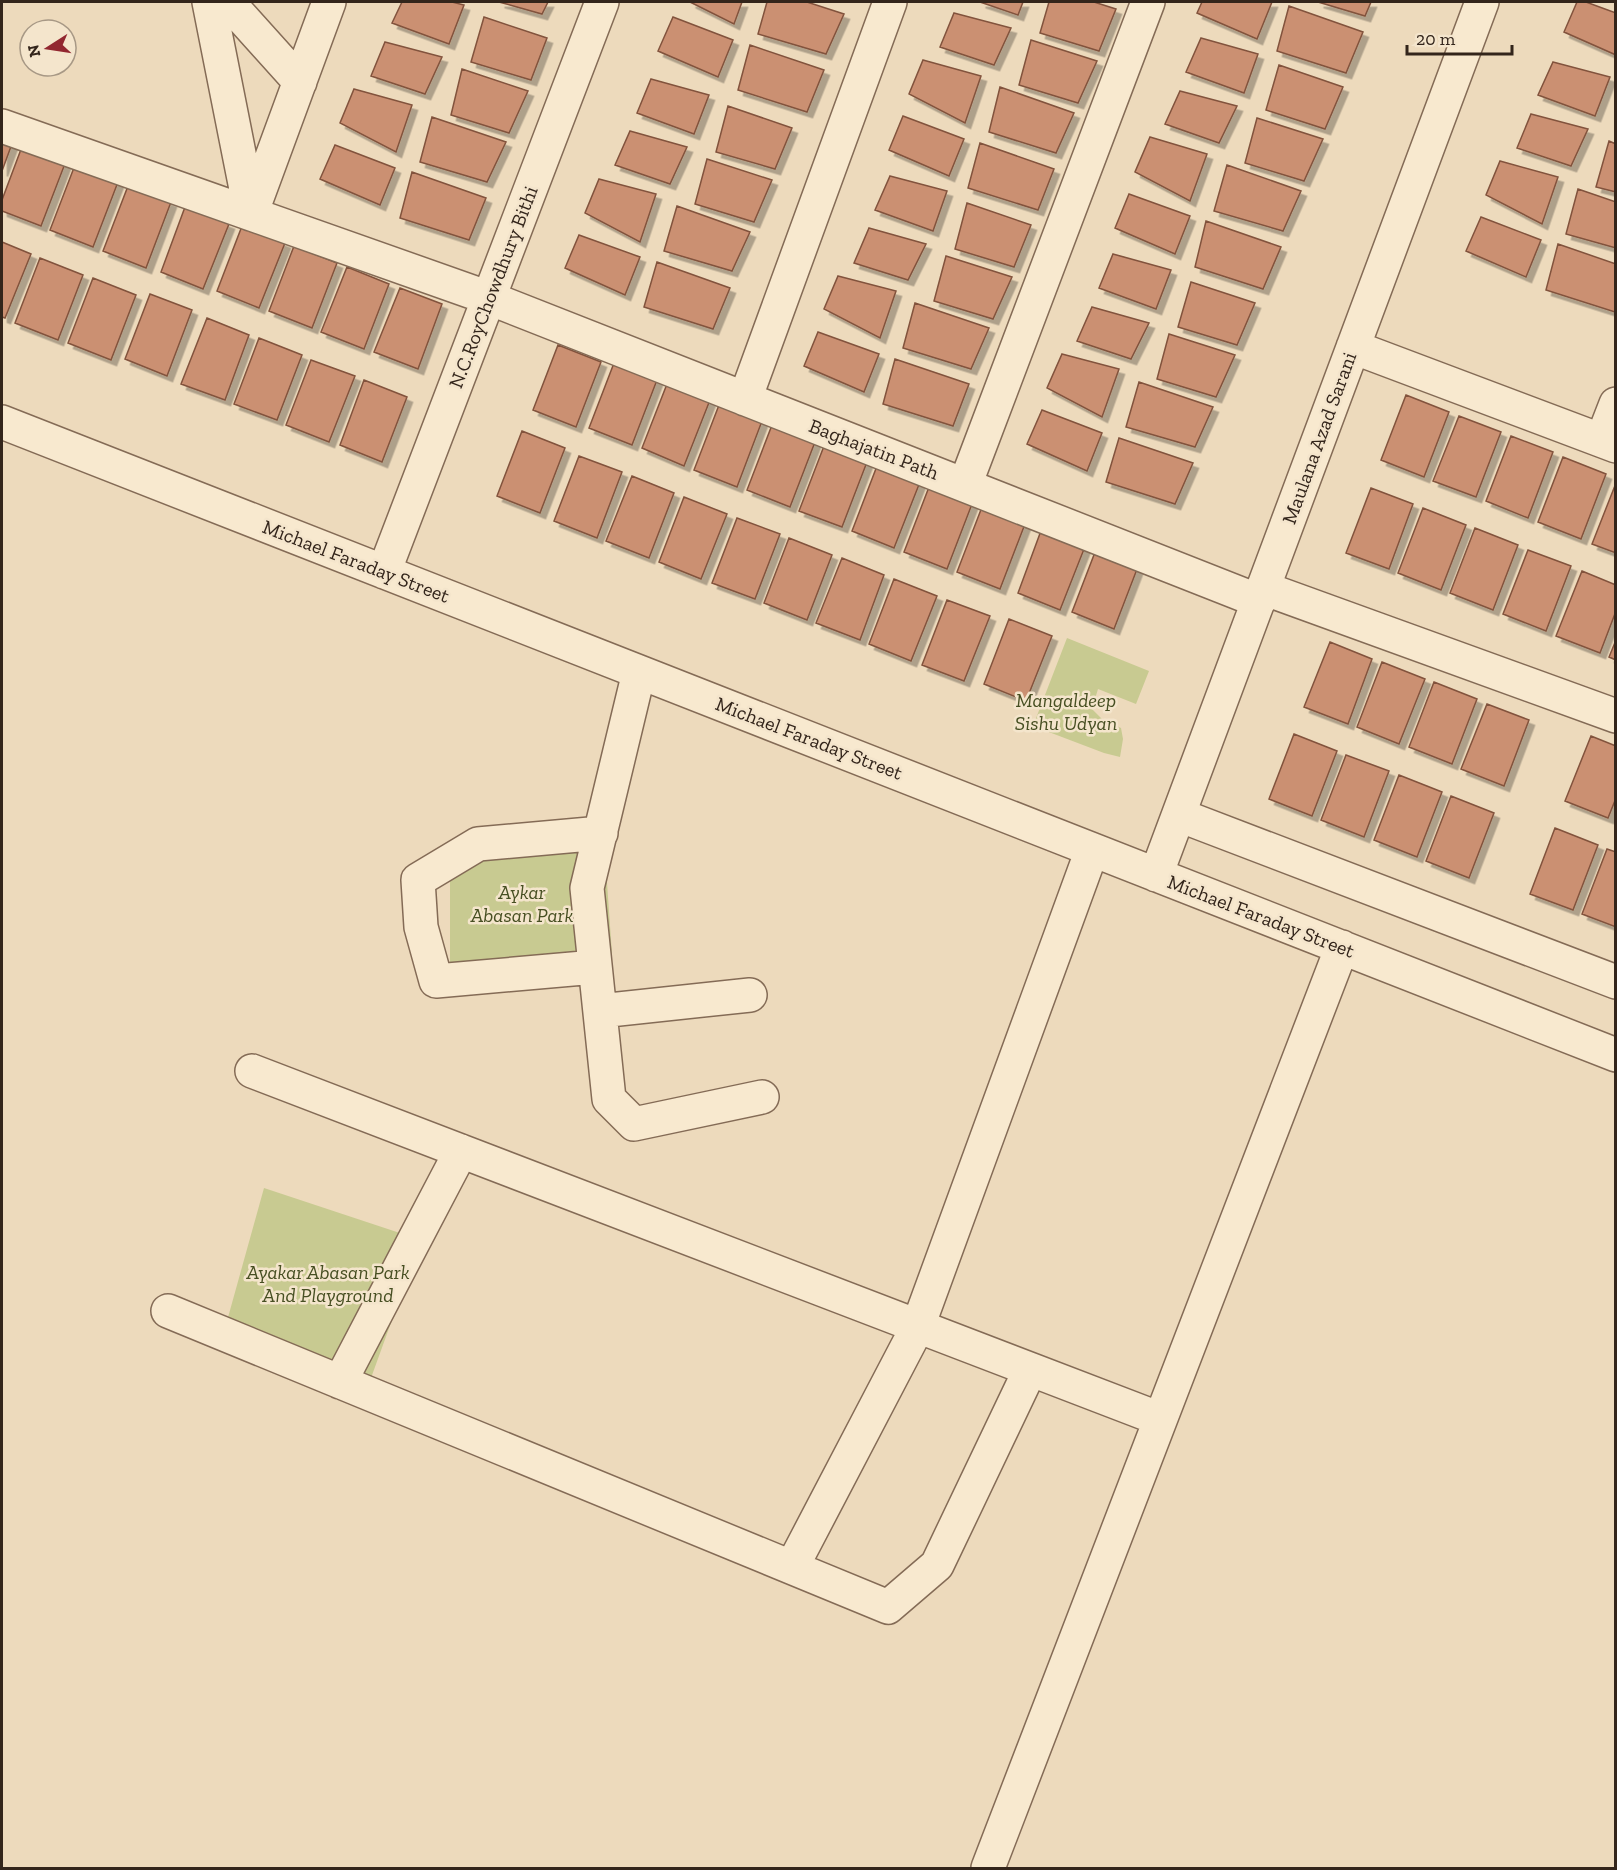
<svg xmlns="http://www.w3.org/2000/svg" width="1617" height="1870" viewBox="0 0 1617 1870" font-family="'Zilla Slab',serif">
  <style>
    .green { fill: #c8ca91 }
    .building { fill: #cb9072; stroke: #82533d; stroke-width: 1.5; filter: url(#shadow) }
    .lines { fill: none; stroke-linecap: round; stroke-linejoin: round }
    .minor-casing { stroke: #846b56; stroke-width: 36 }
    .minor { stroke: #f8e9cf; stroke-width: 33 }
    .labels { text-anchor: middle; stroke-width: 5; stroke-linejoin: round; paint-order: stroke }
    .street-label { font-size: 20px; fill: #33251b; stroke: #f4e5cc }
    .park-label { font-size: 20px; font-style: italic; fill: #474f22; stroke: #f4e5cc }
  </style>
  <defs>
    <filter id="shadow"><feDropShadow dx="5.5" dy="5.5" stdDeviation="0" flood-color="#0004"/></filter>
  </defs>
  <rect width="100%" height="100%" fill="#eddabc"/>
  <path class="green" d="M1067 638 1149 671 1136 704 1098 689 1092 709 1103 720 1121 728 1123 739 1120 757 1104 753 1033 726Z
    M604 840 612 954 450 970V848Z
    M264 1188 421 1240 371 1378 227 1321Z"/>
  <path class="building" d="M402 2H452L464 5 449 44 392 23Z
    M499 2H548L542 14Z
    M690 2H742L734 24Z
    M767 2H807L844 14 826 54 758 34Z
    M980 2H1023L1018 15Z
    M1049 2H1094L1116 9 1099 51 1040 33Z
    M1202 2H1272L1257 39 1197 13Z
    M1318 2H1371L1365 16Z
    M1577 2H1586L1616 13V55L1564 32Z
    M1289 6 1363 32 1346 73 1277 51Z
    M954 13 1011 28 994 65 940 47Z
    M484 17 547 38 531 80 471 62Z
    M673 17 733 40 718 77 658 51Z
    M1201 38 1258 54 1244 93 1186 72Z
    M1031 40 1097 61 1078 103 1019 85Z
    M385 42 442 57 425 94 371 76Z
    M750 45 824 70 807 112 738 90Z
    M923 60 981 76 965 123 909 94Z
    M1553 62 1610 77 1595 116 1538 95Z
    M1279 65 1343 87 1325 129 1266 110Z
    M462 69 528 91 509 133 451 115Z
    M651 79 709 95 694 134 637 113Z
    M1000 87 1074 113 1056 153 989 132Z
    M354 89 412 105 396 152 340 123Z
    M1180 91 1237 106 1219 143 1165 124Z
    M728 106 792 128 775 169 716 152Z
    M1531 114 1588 129 1571 166 1517 148Z
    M903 116 964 139 949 176 889 150Z
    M432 117 506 142 487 182 420 162Z
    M1257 118 1323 139 1304 181 1245 163Z
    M630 131 687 147 670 184 615 165Z
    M2 136 13 141 2 171Z
    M1150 137 1207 154 1190 201 1135 172Z
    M1609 141 1616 144V192L1596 187Z
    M980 143 1054 169 1038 210 968 188Z
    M23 144 66 161 41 226 2 211V200Z
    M335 145 395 168 380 205 320 179Z
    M707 159 772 180 754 222 695 204Z
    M1500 161 1558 177 1542 224 1486 195Z
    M75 165 118 182 93 247 50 230Z
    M1227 165 1301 191 1283 231 1214 211Z
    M412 172 486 198 469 240 400 218Z
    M890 176 947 191 933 231 875 210Z
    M599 179 656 194 640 242 585 213Z
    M128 186 171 202 146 268 103 251Z
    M1578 189 1616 202V248L1566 234Z
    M1129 194 1190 216 1175 254 1115 228Z
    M967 203 1031 225 1014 267 955 249Z
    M677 206 750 232 732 271 664 251Z
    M185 207 229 224 203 289 161 272Z
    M1481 217 1541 240 1526 277 1466 251Z
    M1206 221 1281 247 1263 289 1195 267Z
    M242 226 285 243 259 308 217 291Z
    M869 228 926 244 908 280 854 263Z
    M579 235 640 257 625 295 565 268Z
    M2 242 31 254 5 318 2 317Z
    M1558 244 1616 264 1615 312 1546 290Z
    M294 246 337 263 312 328 269 311Z
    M1113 254 1171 270 1156 309 1099 288Z
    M946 256 1012 277 993 319 934 301Z
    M40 258 83 275 58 340 15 323Z
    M657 262 730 288 713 329 644 307Z
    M347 267 389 284 364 349 321 332Z
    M838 276 896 291 880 338 824 309Z
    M93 278 136 295 111 360 68 343Z
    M1191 282 1255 303 1237 345 1178 327Z
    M400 288 442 304 418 369 374 352Z
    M150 294 192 310 167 376 125 359Z
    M915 303 989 328 971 369 903 348Z
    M1092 307 1149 323 1131 359 1077 341Z
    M207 318 249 335 225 400 181 384Z
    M818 332 879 354 864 392 804 366Z
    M1169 334 1235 355 1216 397 1157 379Z
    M259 338 302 355 277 420 234 404Z
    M558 345 601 362 576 427 533 410Z
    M1062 354 1119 369 1102 417 1047 388Z
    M895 359 969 384 953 426 883 404Z
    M311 360 355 376 329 442 286 425Z
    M614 363 657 380 632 445 589 428Z
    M364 380 407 397 382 462 340 445Z
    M1139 382 1213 407 1195 447 1126 427Z
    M667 384 710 400 684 466 642 448Z
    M1406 395 1449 412 1424 477 1381 460Z
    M719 405 762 421 737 487 694 470Z
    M1042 410 1102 433 1087 471 1027 444Z
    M1459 416 1501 432 1476 497 1433 481Z
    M772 425 815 442 790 507 747 490Z
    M522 431 565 448 540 513 497 496Z
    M1511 436 1553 452 1528 518 1486 501Z
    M1119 438 1193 463 1175 504 1106 482Z
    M824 446 867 462 842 527 799 511Z
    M579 456 622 472 597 538 554 521Z
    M1563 457 1606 474 1581 539 1538 522Z
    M877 466 920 482 894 548 852 531Z
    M632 476 674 493 649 558 606 541Z
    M1616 483V553L1592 544Z
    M929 487 972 504 947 569 904 552Z
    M1371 488 1413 504 1389 569 1346 553Z
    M684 497 727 514 701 579 659 562Z
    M982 507 1025 524 1000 589 957 572Z
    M1423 508 1466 525 1441 590 1398 573Z
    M737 518 780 534 755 599 712 583Z
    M1042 528 1086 544 1060 610 1018 593Z
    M1475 528 1518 545 1493 610 1450 593Z
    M789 538 832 555 807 620 764 603Z
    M1097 547 1139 564 1114 629 1072 612Z
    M1528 550 1571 566 1546 631 1503 614Z
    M842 558 884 575 860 640 816 623Z
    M1582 571 1616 585V611L1600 653 1556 636Z
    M894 579 937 596 911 661 869 644Z
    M947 600 990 616 964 681 922 665Z
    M1009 619 1052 636 1026 701 984 684Z
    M1616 640V660L1609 657Z
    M1330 642 1372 659 1348 724 1304 707Z
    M1382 662 1425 679 1399 744 1357 727Z
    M1434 682 1477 699 1452 764 1409 747Z
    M1487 704 1529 720 1504 786 1461 769Z
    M1294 734 1337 751 1312 816 1269 799Z
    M1591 736 1616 746V798L1608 818 1565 801Z
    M1346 755 1389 771 1364 837 1321 820Z
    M1399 775 1442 792 1417 857 1374 840Z
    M1451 796 1494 813 1469 878 1426 861Z
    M1555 828 1598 845 1573 910 1530 894Z
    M1607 849 1616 852V927L1582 914Z"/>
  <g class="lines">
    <defs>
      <path id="minor" d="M209 2 251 214
        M228 2 300 82
        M2 126 489 298 1259 601
        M251 214 329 2
        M1353 347 1616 446
        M745 399 890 2
        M2 422 1616 1055
        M1602 440 1616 404
        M965 485 1148 2
        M384 572 602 2
        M1263 588 1616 716
        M639 672 587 888 609 1099 634 1124 762 1097
        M1179 815 1616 982
        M1156 875 1482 2
        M595 967 436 981 421 927 418 880 478 844 601 833
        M600 1011 750 995
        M252 1071 1160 1419
        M168 1311 888 1607 937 1565 1030 1370
        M340 1382 461 1151
        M792 1567 918 1326 1092 850
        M988 1868 1342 947"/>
    </defs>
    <use href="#minor" class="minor-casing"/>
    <use href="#minor" class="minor"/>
  </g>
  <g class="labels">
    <g class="street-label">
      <text transform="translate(493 287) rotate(-69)" y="7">N.C.RoyChowdhury Bithi</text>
      <text transform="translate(1319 438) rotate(-70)" y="7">Maulana Azad Sarani</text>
      <text transform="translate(874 449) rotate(21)" y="7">Baghajatin Path</text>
      <text transform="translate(356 561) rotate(21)" y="7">Michael Faraday Street</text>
      <text transform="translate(809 738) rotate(21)" y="7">Michael Faraday Street</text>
      <text transform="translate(1261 916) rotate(21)" y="7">Michael Faraday Street</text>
    </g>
    <g class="park-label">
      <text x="1066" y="707">Mangaldeep<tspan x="1066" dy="23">Sishu Udyan</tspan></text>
      <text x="522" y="899">Aykar<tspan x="522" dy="23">Abasan Park</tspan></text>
      <text x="328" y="1279">Ayakar Abasan Park<tspan x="328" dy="23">And Playground</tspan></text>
    </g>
  </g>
  <rect width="1617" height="1870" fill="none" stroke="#33251b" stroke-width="6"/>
  <g transform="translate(48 48) rotate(258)"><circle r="28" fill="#f4e5cc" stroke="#a79885" stroke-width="1.5"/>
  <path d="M0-4.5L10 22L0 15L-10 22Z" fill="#922730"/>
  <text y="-9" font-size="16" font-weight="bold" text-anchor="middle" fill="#33251b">N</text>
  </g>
  <path d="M1407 45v9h105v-9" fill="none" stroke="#33251b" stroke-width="3"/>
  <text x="1416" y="45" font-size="18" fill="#33251b" stroke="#f4e5cc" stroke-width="4.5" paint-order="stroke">20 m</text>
</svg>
